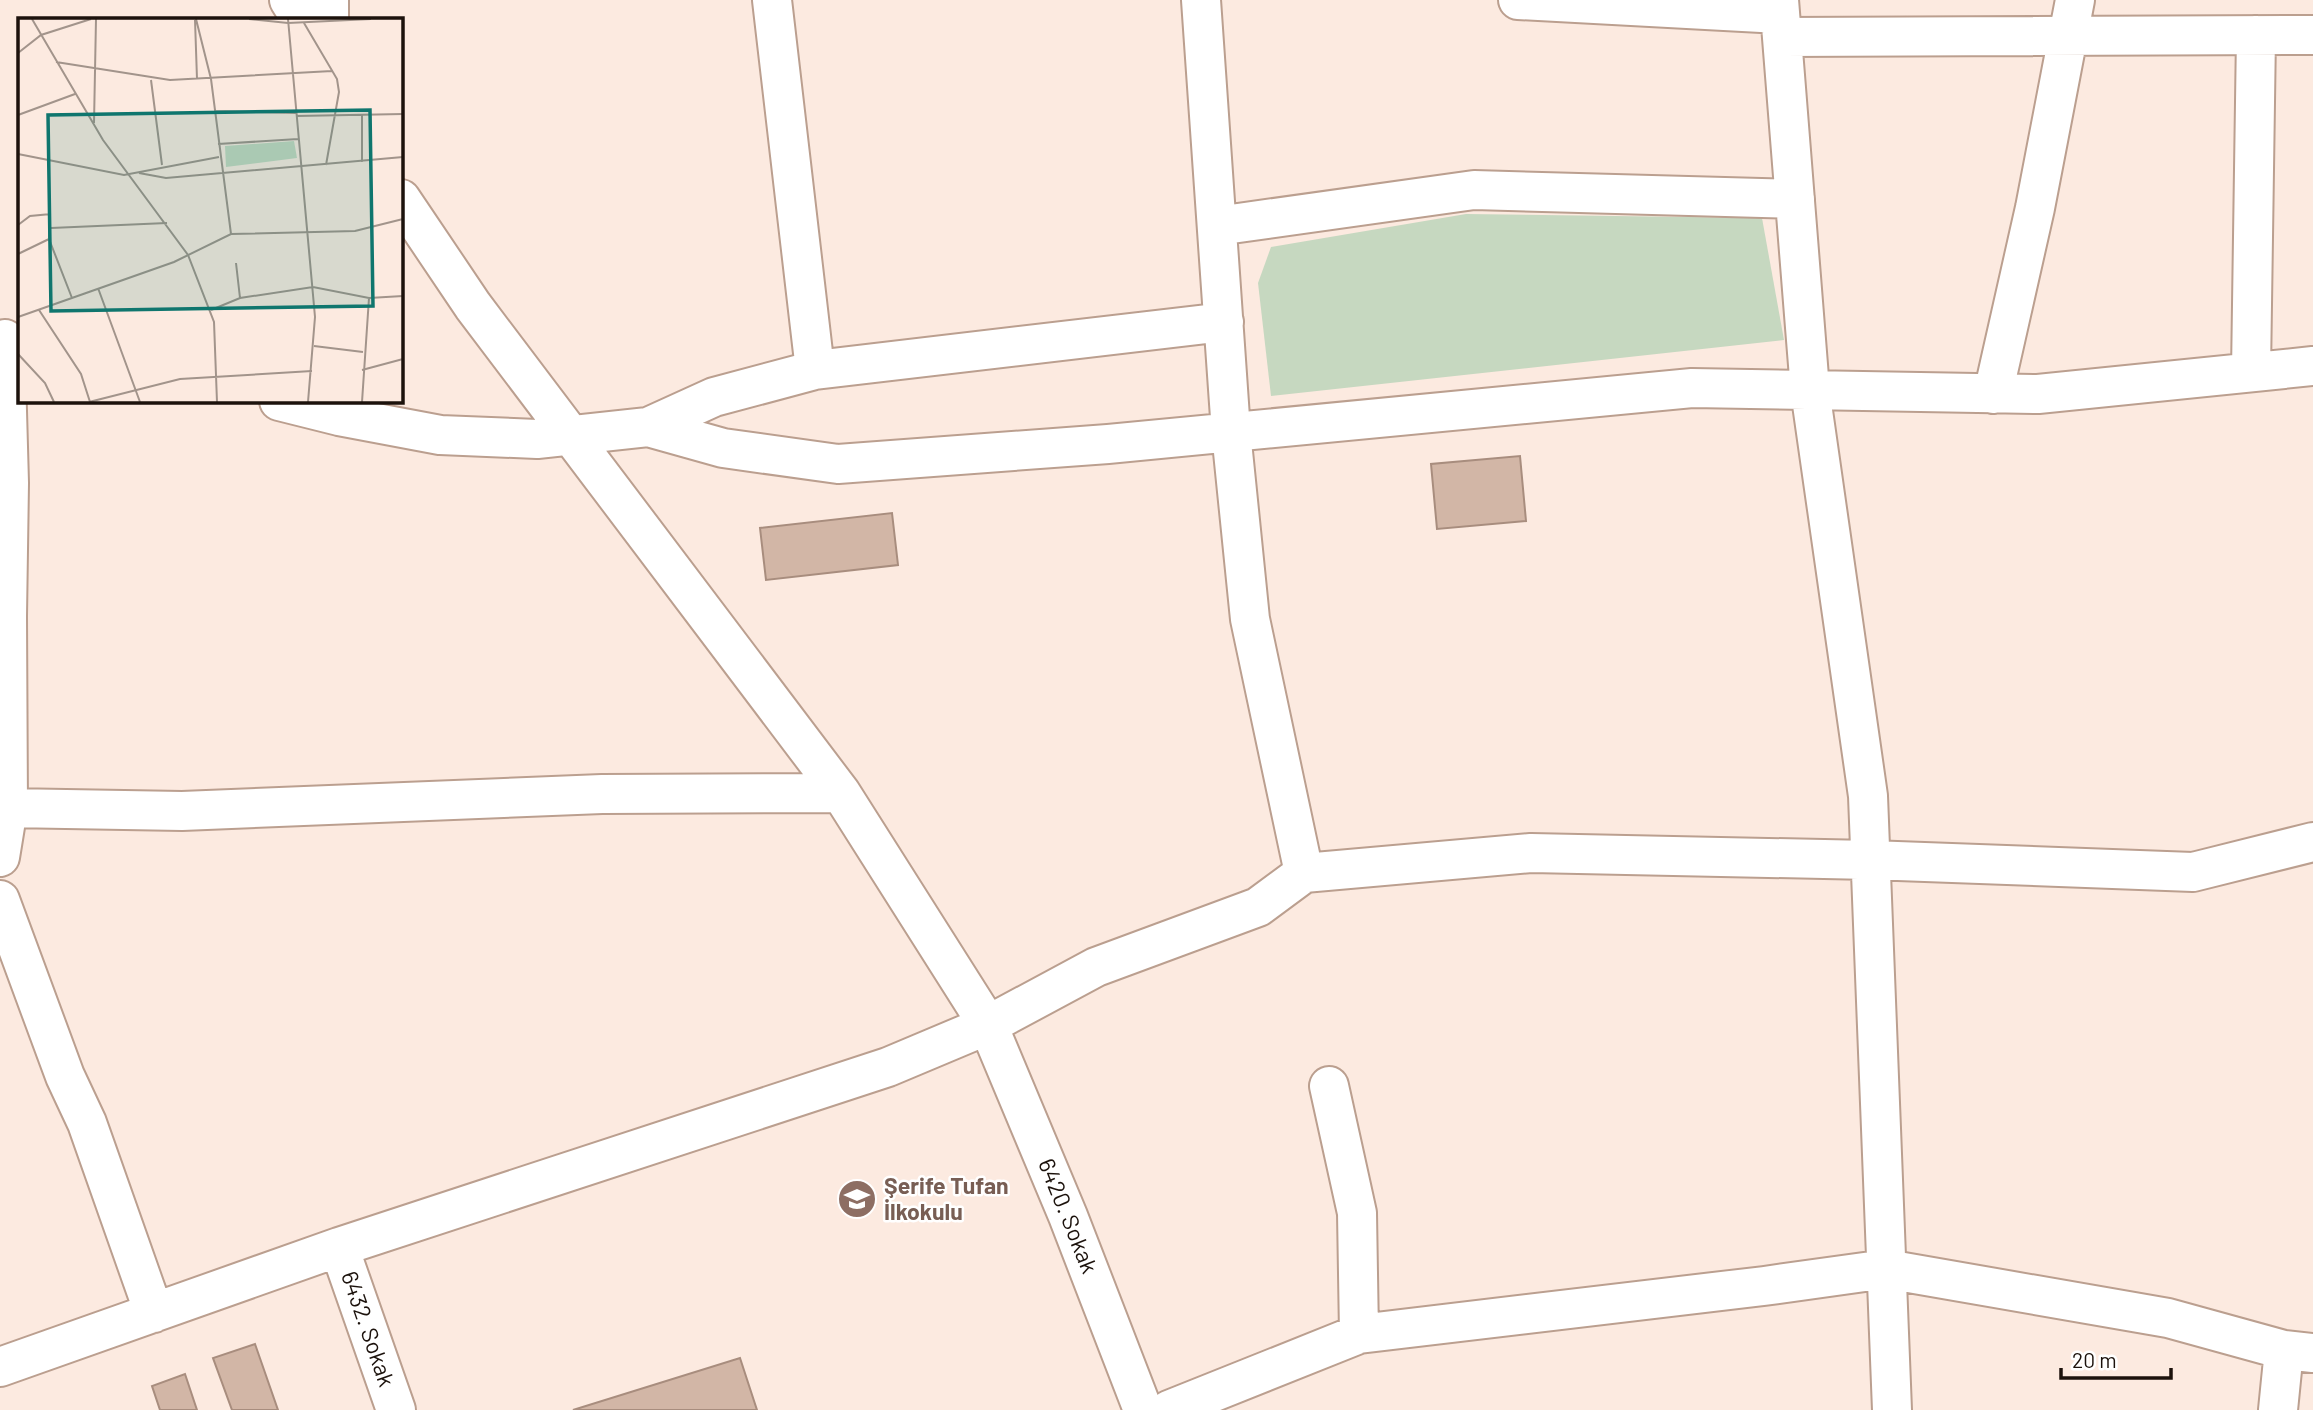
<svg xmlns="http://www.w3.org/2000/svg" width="2313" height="1410" viewBox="0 0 2313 1410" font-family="Barlow,sans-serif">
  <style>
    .green { fill: #c6d8c0 }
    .building { fill: #d2b6a6; stroke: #a88d7e; stroke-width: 2 }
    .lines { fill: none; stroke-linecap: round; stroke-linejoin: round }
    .street-casing { stroke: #bb9f8f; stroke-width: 42 }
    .street { stroke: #fff; stroke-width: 38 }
    .labels { text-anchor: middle; stroke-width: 5; stroke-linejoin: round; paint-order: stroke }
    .education-label { font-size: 23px; font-weight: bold; fill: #785e54; stroke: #fff; text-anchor: start }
    .street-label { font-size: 23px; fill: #1c120c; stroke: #fff }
    .inset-road { fill: none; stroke: #a2948b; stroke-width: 2 }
    .view { fill: #0f766e; fill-opacity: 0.15; stroke: #0f766e; stroke-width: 3.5 }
    .inset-edge { fill: none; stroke: #1c120c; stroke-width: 3.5 }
  </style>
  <rect width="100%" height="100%" fill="#fceae0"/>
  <path class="green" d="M1466 214 1762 218 1784 340 1271 396 1258 283 1271 247Z"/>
  <path class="building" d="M1520 456 1526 521 1437 529 1431 464Z
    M892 513 898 565 766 580 760 528Z
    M255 1344 278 1410H232L213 1358Z
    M740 1358 757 1410H573Z
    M185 1374 197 1410H160L152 1386Z"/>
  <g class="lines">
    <defs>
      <path id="street" d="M289 0 301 19
        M772 0 815 370
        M1201 0 1231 432 1250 619 1304 873
        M1518 0 1780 14
        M1779 0 1810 390 1868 796 1892 1410
        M329 19V0
        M1782 37 2313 35
        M401 199 473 306 841 793 988 1025 1068 1216 1143 1410
        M1217 226 1474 190 1795 199
        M2251 372 2256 35
        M1993 394 2035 208 2075 0
        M279 401 339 416 440 435 537 439 648 427 714 397 815 370 1224 322
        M648 427 723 448 838 464 1108 444 1692 388 2038 394 2313 366
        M8 808 182 811 602 794 841 793
        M0 857 8 808 7 617 9 483 5 339
        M0 900 65 1076 87 1123 154 1313
        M1329 1086 1357 1213 1359 1334
        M339 1247 396 1410
        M0 1367 339 1247 888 1067 988 1025 1096 967 1258 907 1304 873 1531 853 1870 860 2193 872 2313 842
        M1169 1410 1359 1334 1764 1286 1886 1269 2168 1318 2284 1350 2313 1353
        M2278 1410 2284 1350"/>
    </defs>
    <use href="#street" class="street-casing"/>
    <use href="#street" class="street"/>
  </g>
  <defs>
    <symbol id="school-disc" viewBox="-11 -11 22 22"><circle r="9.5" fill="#8d6e63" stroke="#fff"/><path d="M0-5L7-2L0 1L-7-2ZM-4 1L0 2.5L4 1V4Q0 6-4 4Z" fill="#fff"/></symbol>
  </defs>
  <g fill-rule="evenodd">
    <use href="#school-disc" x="835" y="1177" width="44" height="44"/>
  </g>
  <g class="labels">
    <g class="education-label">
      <text x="884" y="1194">Şerife Tufan<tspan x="884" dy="26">İlkokulu</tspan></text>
    </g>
    <g class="street-label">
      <text transform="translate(1068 1216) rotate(68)" y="8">6420. Sokak</text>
      <text transform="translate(368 1329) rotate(71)" y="8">6432. Sokak</text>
    </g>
  </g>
  <g transform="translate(18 18)">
    <rect width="385" height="385" fill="#fceae0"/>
    <path d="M276 123 279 140 208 149 207 128Z" fill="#c6d8c0"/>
    <path class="inset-road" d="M14 1 85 122 170 237 196 304 199 384M178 1 193 61 213 216M231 1 270 5 353 1M270 1 297 299 290 384M177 2 179 61M286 5 319 61 321 74 308 147M0 35 23 17 73 1M38 44 152 62 314 53M133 62 144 147M197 93 278 95M0 97 57 76M344 97V144M278 98 385 96M76 105 78 1M200 126 280 121M0 136 106 157 201 139M31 144V221L54 280M121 155 148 160 385 139M0 207 12 198 33 196M33 210 149 205M0 236 31 221M218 245 222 280M80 270 122 384M21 292 63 356 72 384M193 292 222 280 295 269 351 280 385 278M0 299 156 244 213 216 337 213 385 201M296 328 345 334M0 336 27 365 36 384M344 352 385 341M71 384 162 361 294 353M344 384 351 280"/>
    <path class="view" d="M352 92 355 288 33 293 30 97Z"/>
    <rect width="385" height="385" class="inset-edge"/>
  </g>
  <path d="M2061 1368v10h110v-10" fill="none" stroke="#1c120c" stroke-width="3.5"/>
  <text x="2072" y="1368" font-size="21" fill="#1c120c" stroke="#ffffff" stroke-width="5" paint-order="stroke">20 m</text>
</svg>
